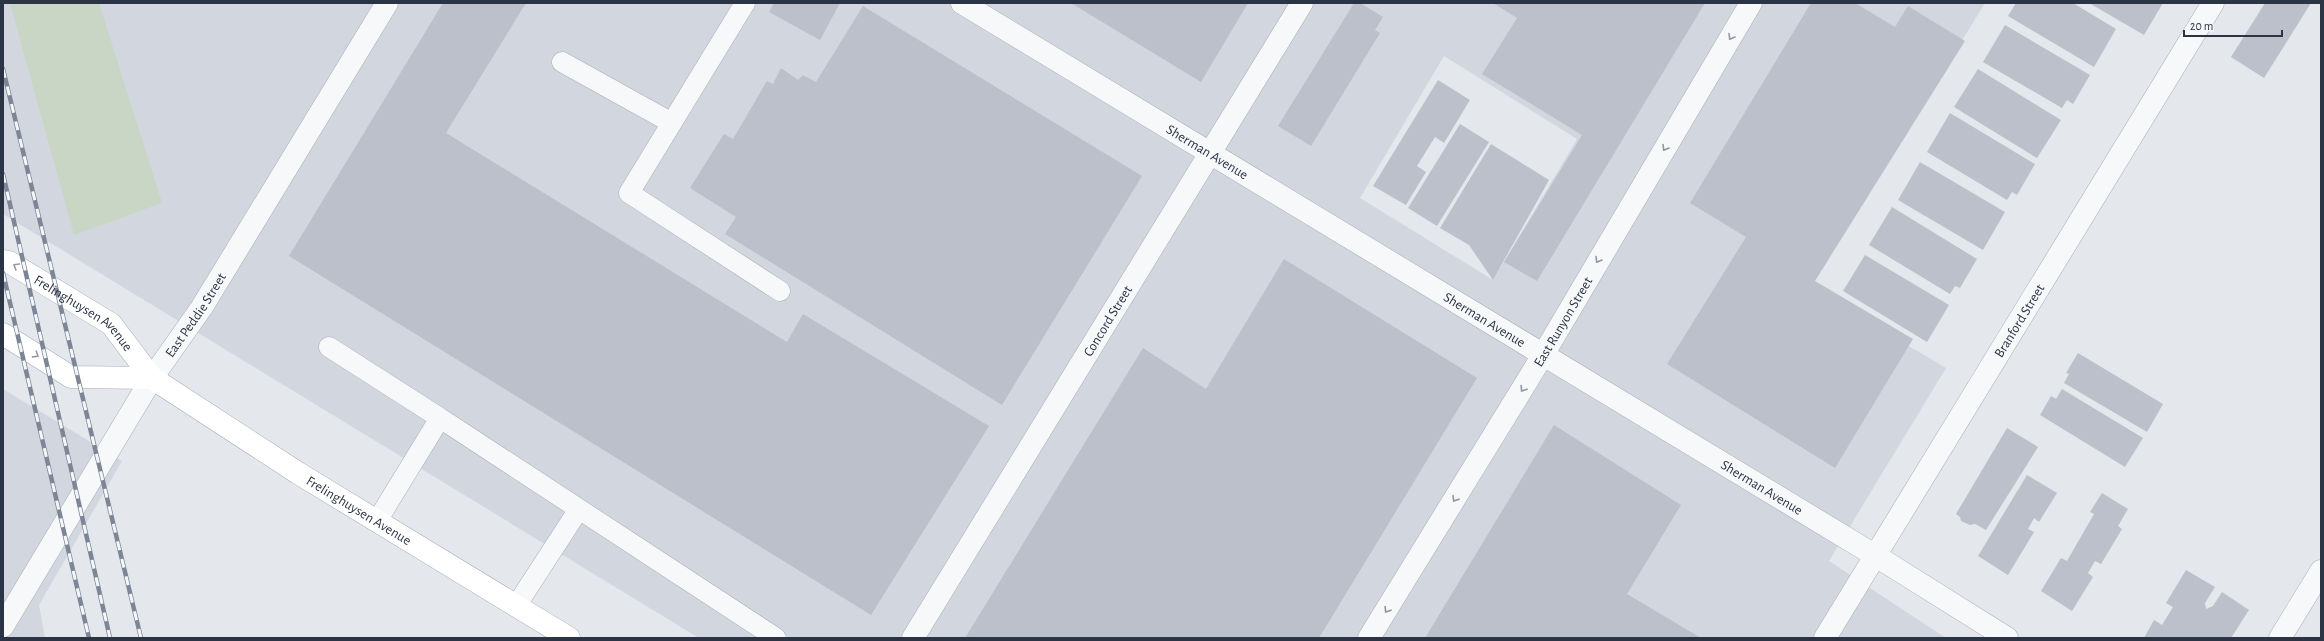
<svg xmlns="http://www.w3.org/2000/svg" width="2324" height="641" viewBox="0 0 2324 641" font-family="'Alegreya Sans',sans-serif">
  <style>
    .built { fill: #d2d6de; fill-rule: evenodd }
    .green { fill: #c9d6c5 }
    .building { fill: #bbc0ca }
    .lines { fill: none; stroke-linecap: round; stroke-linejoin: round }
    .service-casing { stroke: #a9aeb7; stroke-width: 21 }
    .minor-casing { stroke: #a9aeb7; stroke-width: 23 }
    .tertiary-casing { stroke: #a9aeb7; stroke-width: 23 }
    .primary-casing { stroke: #a3abb8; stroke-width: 23 }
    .service { stroke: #f7f8fa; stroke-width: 20 }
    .minor { stroke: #f7f8fa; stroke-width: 22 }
    .tertiary { stroke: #f7f8fa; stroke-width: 22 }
    .primary { stroke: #fff; stroke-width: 22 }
    .rail-casing { stroke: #7d8696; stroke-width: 4.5 }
    .rail { stroke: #f4f6f9; stroke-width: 3; stroke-dasharray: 9; stroke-linecap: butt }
    .oneway { stroke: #9196a0 }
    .oneway2 { stroke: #959aa2 }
    .labels { text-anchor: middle; stroke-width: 3.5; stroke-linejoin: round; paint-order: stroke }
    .street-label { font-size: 14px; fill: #2b3445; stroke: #f4f6f9 }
  </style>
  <rect width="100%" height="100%" fill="#e4e7ec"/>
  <path class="built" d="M3 3H1985L1810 288 1946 368 1829 561 1946 638H699L3 214ZM1444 56 1577 139 1493 280 1360 198Z
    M3 389 122 461 39 605 45 638H3Z"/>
  <path class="green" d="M10 3H99L162 203 74 235Z"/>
  <path class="building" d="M443 3H526L446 133 787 342 803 314 989 426 871 615 289 256Z
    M774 3H840L820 40 769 12Z
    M1071 3H1248L1201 82Z
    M1354 3H1360L1383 17 1375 30 1380 33 1311 146 1278 126Z
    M1493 3H1705L1537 281 1504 262 1582 135 1482 74 1517 18Z
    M1811 3H1855L1895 27 1908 6 1965 41 1815 281 1913 339 1835 468 1667 364 1746 237 1690 203Z
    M2016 3H2073L2116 29 2094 67 2008 16Z
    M2089 3H2163L2144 35Z
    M2265 3H2311L2264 78 2231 57Z
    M863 6 1142 176 1002 405 725 234 736 217 690 188 724 134 733 139 767 81 773 84 781 68 798 80 803 75 816 82Z
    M2005 25 2090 75 2073 104 2067 100 2062 108 1983 62Z
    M1978 69 2061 120 2037 158 1954 107Z
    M1438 80 1470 100 1444 143 1435 137 1417 166 1426 172 1406 205 1373 186Z
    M1950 113 2035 164 2017 195 2012 192 2007 200 1927 152Z
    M1460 124 1489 142 1437 226 1408 208Z
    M1491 144 1549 180 1493 280 1469 245 1440 228Z
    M1920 162 2005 212 1983 250 1898 200Z
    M1892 207 1977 259 1960 288 1955 286 1950 294 1869 245Z
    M1865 255 1949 305 1927 342 1843 291Z
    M1284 259 1477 378 1319 638H965L1143 348 1206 389Z
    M2078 353 2163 404 2147 432 2064 383 2069 374 2066 373Z
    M2062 389 2143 438 2125 467 2040 415 2051 396 2056 399Z
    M1554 425 1681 505 1627 594 1701 638H1425Z
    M2007 428 2038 447 1986 530 1975 524 1970 525 1961 521 1960 517 1956 514Z
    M2027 475 2057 493 2039 522 2034 518 2028 529 2034 532 2008 575 1978 556Z
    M2102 493 2128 509 2118 526 2122 529 2101 564 2095 561 2088 573 2093 577 2072 611 2041 591 2061 558 2067 561 2094 514 2090 512Z
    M2186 570 2215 587 2205 603 2206 609 2213 606 2222 592 2249 610 2231 638H2144L2154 620 2162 625 2173 607 2166 603Z"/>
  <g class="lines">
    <defs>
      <path id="service" d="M745 3 629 193 780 291
        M562 62 672 123
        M329 347 440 418 377 521
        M440 418 776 638
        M516 606 579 509"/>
      <g id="minor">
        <path id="s1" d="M962 3 1876 556 2007 638"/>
        <path id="s2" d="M913 638 1302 3"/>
        <path id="s3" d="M1825 638 2213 3"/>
        <path d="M2280 638 2321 571"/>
      </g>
      <g id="tertiary">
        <path id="s4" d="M3 626 152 378 202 307 387 3"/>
        <path id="s5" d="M1369 638 1543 355 1751 3"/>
      </g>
      <g id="primary">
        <path id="s6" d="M3 261 9 262 111 324 152 378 298 473 569 638"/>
        <path d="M3 334 71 377 152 378"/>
      </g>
    </defs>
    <use href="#service" class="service-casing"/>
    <use href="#minor" class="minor-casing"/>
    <use href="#tertiary" class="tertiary-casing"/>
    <use href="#primary" class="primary-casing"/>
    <use href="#service" class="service"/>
    <use href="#minor" class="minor"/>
    <use href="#tertiary" class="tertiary"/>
    <use href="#primary" class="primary"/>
    <defs>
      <path id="rail" d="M3 69 141 638
        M3 174 110 638
        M3 273 89 638"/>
    </defs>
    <use href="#rail" class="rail-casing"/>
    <use href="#rail" class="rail"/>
  </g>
  <defs><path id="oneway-chevron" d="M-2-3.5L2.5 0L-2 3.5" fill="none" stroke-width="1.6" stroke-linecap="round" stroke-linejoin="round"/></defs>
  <g class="oneway">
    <use href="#oneway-chevron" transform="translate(1731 37) rotate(121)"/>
    <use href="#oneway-chevron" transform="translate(1665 148) rotate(121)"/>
    <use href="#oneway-chevron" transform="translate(1598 260) rotate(121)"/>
    <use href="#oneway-chevron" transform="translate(1523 389) rotate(122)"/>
    <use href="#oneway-chevron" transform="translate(1455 499) rotate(122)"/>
    <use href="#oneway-chevron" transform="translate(1387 610) rotate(122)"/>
  </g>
  <g class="oneway2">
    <use href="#oneway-chevron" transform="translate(16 266) rotate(-149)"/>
    <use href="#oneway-chevron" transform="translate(36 355) rotate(32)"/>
  </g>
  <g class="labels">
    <g class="street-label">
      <text dy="5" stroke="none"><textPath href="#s1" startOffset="287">Sherman Avenue</textPath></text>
      <text dy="5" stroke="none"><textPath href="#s6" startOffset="97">Frelinghuysen Avenue</textPath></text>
      <text dy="5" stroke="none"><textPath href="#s4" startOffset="366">East Peddie Street</textPath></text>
      <text dy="5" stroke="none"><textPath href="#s1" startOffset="611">Sherman Avenue</textPath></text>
      <text dy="5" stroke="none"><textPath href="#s2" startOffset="372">Concord Street</textPath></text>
      <text dy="5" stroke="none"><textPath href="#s3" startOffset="372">Branford Street</textPath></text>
      <text dy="5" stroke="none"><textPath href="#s5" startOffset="371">East Runyon Street</textPath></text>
      <text dy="5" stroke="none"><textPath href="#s1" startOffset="935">Sherman Avenue</textPath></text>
      <text dy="5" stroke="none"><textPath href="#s6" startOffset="439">Frelinghuysen Avenue</textPath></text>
    </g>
  </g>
  <rect width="2324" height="641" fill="none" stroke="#2b3445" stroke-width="8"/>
  <path d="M2184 30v6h98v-6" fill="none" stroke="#2b3445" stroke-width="2"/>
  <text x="2190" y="30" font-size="12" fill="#2b3445" stroke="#f4f6f9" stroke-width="3" paint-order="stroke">20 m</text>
</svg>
